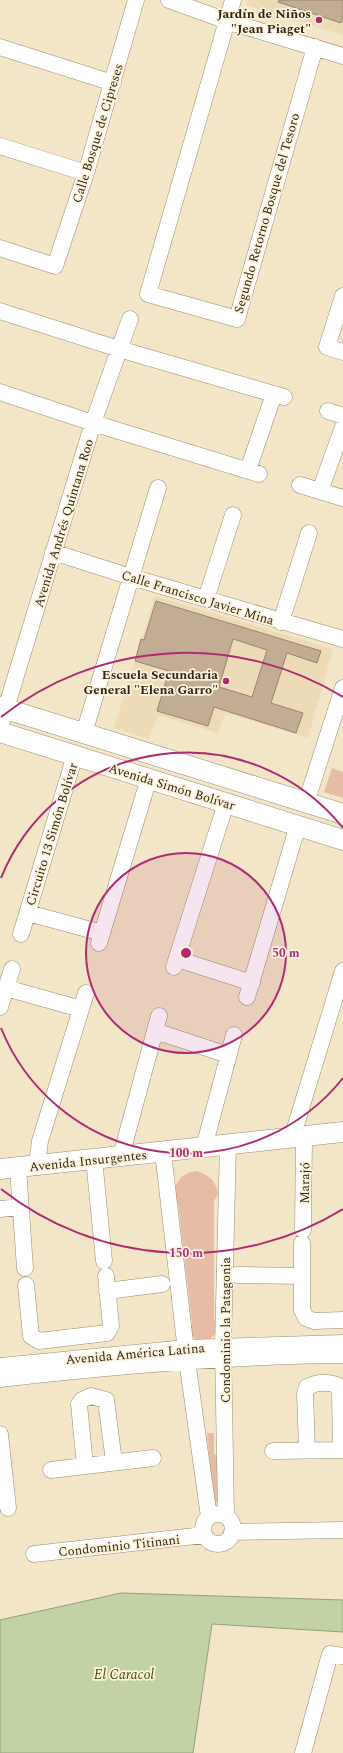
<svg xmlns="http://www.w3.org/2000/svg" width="343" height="1753" viewBox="0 0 343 1753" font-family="Spectral,serif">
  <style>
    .built { fill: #ecdbb6 }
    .green { fill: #e6bca6 }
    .water { fill: #c2d2a5; stroke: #959f7c }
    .building { fill: #c3ac94; stroke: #9a846d; fill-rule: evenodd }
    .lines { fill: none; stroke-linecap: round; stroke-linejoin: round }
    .minor-casing { stroke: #998d71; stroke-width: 17 }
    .major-casing { stroke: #998d71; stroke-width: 21 }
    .minor { stroke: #fff; stroke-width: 16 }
    .major { stroke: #fff; stroke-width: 20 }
    .ring { fill: none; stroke: #b02b72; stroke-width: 2 }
    .poi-dot { fill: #b02b72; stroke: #fef3db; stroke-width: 1.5 }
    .labels { text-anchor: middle; stroke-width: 3.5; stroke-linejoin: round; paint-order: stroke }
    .poi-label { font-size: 13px; font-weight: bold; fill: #2c271c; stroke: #fef3db; text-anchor: end }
    .street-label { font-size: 13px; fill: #2c271c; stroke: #fef3db }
    .water-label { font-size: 14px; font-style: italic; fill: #3e5009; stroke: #fef3db }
    .centre { fill: #b02b72; stroke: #fef3db; stroke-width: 2 }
    .ring-label { font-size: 12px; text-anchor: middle; font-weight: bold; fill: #b02b72; stroke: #fef3db; stroke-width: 3.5; stroke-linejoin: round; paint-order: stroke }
  </style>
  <rect width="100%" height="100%" fill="#f3e5c7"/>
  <path class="built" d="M248 0H343V35L246 5Z
    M155 596 333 649 308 738 225 713 218 733 158 715 149 739 114 728Z"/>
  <path class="green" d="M332 768 343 772V798L324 792Z
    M197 1171C211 1177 215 1179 218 1194L214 1201V1320L219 1327C210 1344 198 1349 188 1328L192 1323 178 1203 172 1197C177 1181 180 1173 197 1171Z
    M207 1433H214V1453L218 1458 219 1501 216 1503H212L205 1460 209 1454Z"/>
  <path class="water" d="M121 1593 343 1600V1632L212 1624 193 1753H0V1620Z"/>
  <path class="building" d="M279 0H343V16L341 23 278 2Z
    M156 601 321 651 317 663 287 653 271 703 303 713 296 733 214 707 208 726 157 711 169 671 135 661 141 639 144 640ZM233 639 267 650 252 697 219 687Z"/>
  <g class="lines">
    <defs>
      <path id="minor" d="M169 0 227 21 343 56
        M233 0 148 294 237 319 315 47
        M0 47 113 83
        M0 146 86 173
        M0 248 55 266 86 173 136 0
        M343 296 327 347 343 352
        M0 311 119 349 284 397
        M0 392 93 423 259 474
        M328 411 343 416
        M248 470 274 394
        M300 485 343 498
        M320 491 343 427
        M53 552 131 577 343 639
        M206 599 233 515
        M281 622 309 533
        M0 728 93 423 130 319
        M84 733 158 488
        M306 803 343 688
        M28 913 102 933
        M21 934 75 755
        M99 943 149 778
        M177 959 252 983
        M174 967 226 803
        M6 988 81 1009
        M247 997 298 825
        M0 1007 12 969
        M155 1031 228 1055
        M292 1138 343 971
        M204 1147 234 1035
        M163 1152 187 1360 209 1517
        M121 1156 159 1016
        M94 1159 104 1261
        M37 1165 40 1141 86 993
        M18 1168 25 1268
        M0 1209 20 1207
        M303 1230 304 1137
        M302 1243V1310L306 1318 314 1321 343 1320
        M237 1275 302 1276
        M26 1285 31 1336 39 1341 107 1333 111 1326 106 1276
        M107 1291 162 1284
        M0 1366 186 1348 343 1343
        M0 1379C114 1366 228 1356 343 1355
        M0 1434 8 1508
        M307 1450 305 1394 307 1387C317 1382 326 1381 337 1385L340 1392 341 1450
        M273 1451 343 1450
        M85 1466 79 1404 82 1400 91 1396 106 1400 114 1462
        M51 1470 153 1458
        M203 1529a15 15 0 1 1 30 0a15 15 0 1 1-30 0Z
        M226 1516 223 1346 228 1145
        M232 1532 343 1530
        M34 1554 204 1535
        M303 1753 330 1654 343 1656"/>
      <path id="major" d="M0 707 343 814
        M0 732 343 840
        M0 1169 343 1132"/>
    </defs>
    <use href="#minor" class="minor-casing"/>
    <use href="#major" class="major-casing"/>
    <use href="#minor" class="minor"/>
    <use href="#major" class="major"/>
  </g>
  <circle cx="186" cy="953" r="100" fill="#b02b72" fill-opacity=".12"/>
  <g class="ring">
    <circle cx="186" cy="953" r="100"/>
    <path d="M343 1078A200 200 0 0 1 1 1028M1 878A200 200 0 0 1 343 828"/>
    <path d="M343 1209A300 300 0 0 1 1 1189M1 717A300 300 0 0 1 343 697"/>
  </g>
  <g class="poi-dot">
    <circle cx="319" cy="20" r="4"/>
    <circle cx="226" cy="681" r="4"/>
  </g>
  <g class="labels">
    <g class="poi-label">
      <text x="311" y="18">Jardín de Niños<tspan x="311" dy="15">"Jean Piaget"</tspan></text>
      <text x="218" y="679">Escuela Secundaria<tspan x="218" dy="15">General "Elena Garro"</tspan></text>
    </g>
    <g class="street-label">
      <text transform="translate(97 133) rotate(-73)" y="5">Calle Bosque de Cipreses</text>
      <text transform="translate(266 213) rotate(-74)" y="5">Segundo Retorno Bosque del Tesoro</text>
      <text transform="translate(63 523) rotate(-73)" y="5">Avenida Andrés Quintana Roo</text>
      <text transform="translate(198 597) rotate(17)" y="5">Calle Francisco Javier Mina</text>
      <text transform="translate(172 786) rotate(17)" y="5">Avenida Simón Bolívar</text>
      <text transform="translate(51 834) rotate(-73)" y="5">Circuito 13 Simón Bolívar</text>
      <text transform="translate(88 1160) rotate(-6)" y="5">Avenida Insurgentes</text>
      <text transform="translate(304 1183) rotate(-89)" y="5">Marajó</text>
      <text transform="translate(225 1330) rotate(-90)" y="5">Condominio la Patagonia</text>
      <text transform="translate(135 1353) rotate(-5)" y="5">Avenida América Latina</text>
      <text transform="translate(119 1545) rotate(-6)" y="5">Condominio Titinani</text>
    </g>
    <g class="water-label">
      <text x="124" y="1679">El Caracol</text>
    </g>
  </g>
  <circle cx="186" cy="953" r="6" class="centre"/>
  <g class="ring-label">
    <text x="286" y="957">50 m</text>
    <text x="186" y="1157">100 m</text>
    <text x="186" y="1257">150 m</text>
  </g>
</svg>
